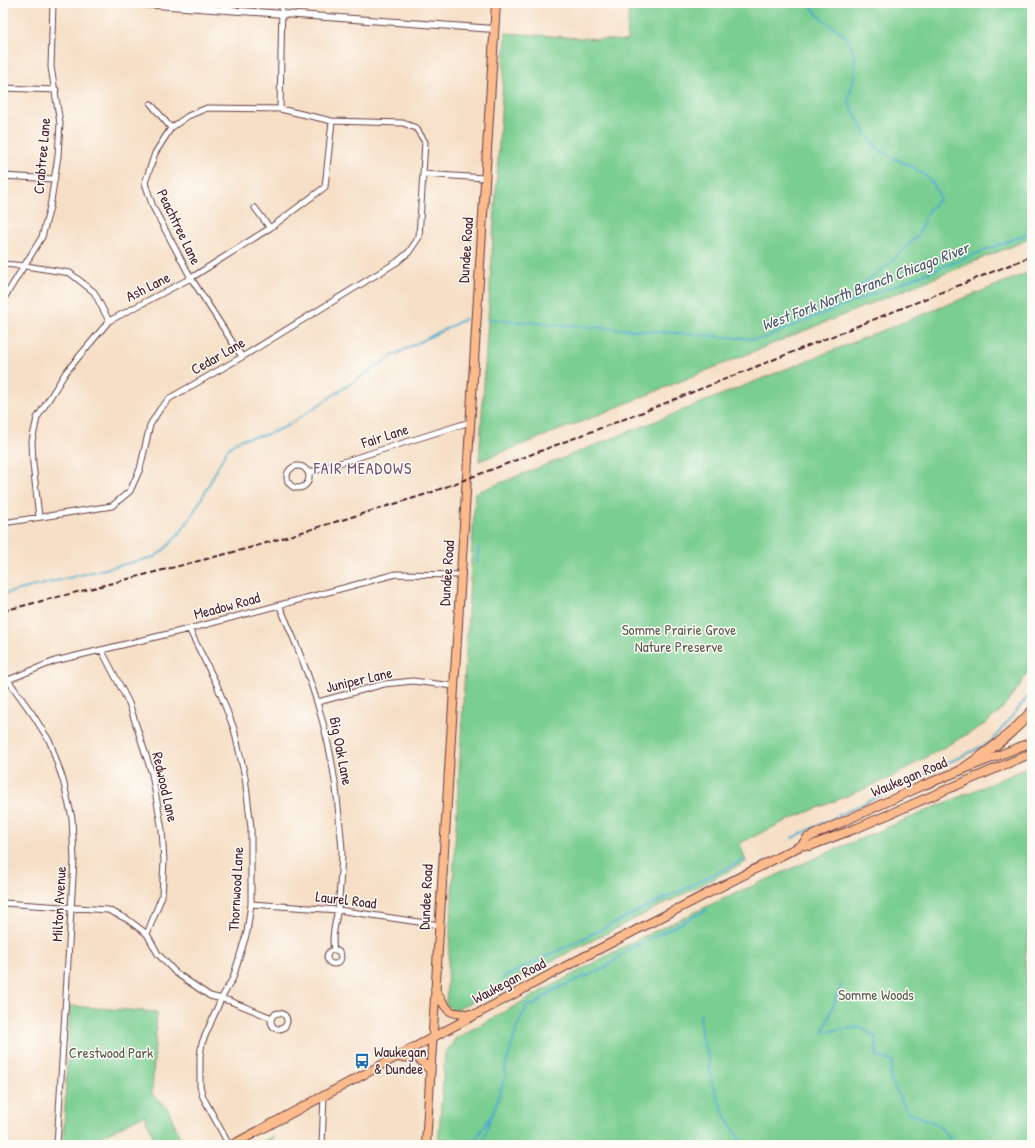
<svg xmlns="http://www.w3.org/2000/svg" width="1035" height="1148" viewBox="0 0 1035 1148" font-family="'Patrick Hand',sans-serif">
  <style>
    .green { fill: #7ace91; stroke: #62765e }
    .lines { fill: none; stroke-linecap: round; stroke-linejoin: round }
    .stream { stroke: #4cabcb; stroke-width: 2 }
    .minor-casing { stroke: #643c42; stroke-width: 7 }
    .tertiary-casing { stroke: #643c42; stroke-width: 8 }
    .primary-casing { stroke: #643c42; stroke-width: 10 }
    .motorway-casing { stroke: #643c42; stroke-width: 11 }
    .minor { stroke: #fff; stroke-width: 5 }
    .tertiary { stroke: #fff; stroke-width: 6 }
    .primary { stroke: #fbbb8d; stroke-width: 8 }
    .motorway { stroke: #fbbb8d; stroke-width: 9 }
    .rail { stroke: #4a1f2b; stroke-width: 2; stroke-dasharray: 6 3; stroke-linecap: butt }
    .labels { text-anchor: middle; stroke-width: 3; stroke-linejoin: round; paint-order: stroke }
    .street-label { font-size: 15px; fill: #4a1f2b; stroke: #fdfcf7 }
    .park-label { font-size: 15px; fill: #5b5c4f; stroke: #fdfcf7 }
    .poi-label { font-size: 15px; fill: #4a1f2b; stroke: #fdfcf7; text-anchor: start }
    .water-label { font-size: 16px; font-style: italic; fill: #4b576b; stroke: #fdfcf7 }
    .neighbourhood-label { font-size: 16px; letter-spacing: 1px; fill: #744e6e; stroke: #fdfcf7 }
  </style>
  <rect width="100%" height="100%" fill="#fdfcf7"/>
  <filter id="ink" filterUnits="userSpaceOnUse"><feTurbulence type="fractalNoise" baseFrequency=".025" numOctaves="2"/><feDisplacementMap in="SourceGraphic" scale="8" xChannelSelector="R" yChannelSelector="G"/><feConvolveMatrix kernelMatrix="1 2 1 2 8 2 1 2 1" color-interpolation-filters="sRGB"/></filter>
  <filter id="wash" filterUnits="userSpaceOnUse"><feTurbulence type="fractalNoise" baseFrequency=".012" numOctaves="4" result="noise"/><feDisplacementMap in="SourceGraphic" scale="16" xChannelSelector="R" yChannelSelector="G"/><feGaussianBlur stdDeviation="0.9" result="paint"/><feColorMatrix in="noise" values="0 0 0 0 0 0 0 0 0 0 0 0 0 0 0 0 0 1.4 0 .05"/><feComposite in="paint" operator="in"/></filter>
  <g filter="url(#wash)">
    <rect width="100%" height="100%" fill="#f6dfc6"/>
    <path class="green" d="M629 3H1032V238L583 421 479 461 506 33 627 41Z
      M1032 271V666L1017 690 999 712 985 724 888 779 786 821 740 843 746 862 454 1011 446 1004 475 493Z
      M1032 766V905L1025 962 1032 1057V1145H438L445 1053 456 1038 634 941 712 904 820 856Z
      M70 1006 157 1012 152 1094 168 1109 183 1145H157L144 1115 84 1145H63Z
      M273 1136 272 1145H255Z"/>
    <g class="lines">
      <path class="stream" d="M808 3 822 19 845 35 854 53 855 73 848 102C856 115 863 130 872 142 893 167 929 161 940 199L928 211 918 235 891 262 854 291 855 298
        M487 319 754 339 765 338 806 320 1032 232
        M477 564 478 548
        M3 594 154 557C187 537 208 484 227 450L234 443 242 439 265 435 287 426 392 356 465 319
        M792 838 991 742 1032 692
        M502 978 743 860
        M841 985 823 1032 862 1027 876 1038 877 1056 893 1062 890 1078 908 1113C932 1121 940 1122 954 1145
        M700 1014 701 1035 708 1056 711 1080 723 1111 743 1145
        M482 1144 490 1120
        M463 1145 474 1141 493 1113 505 1077 506 1064 519 1022 527 1005H535L553 990 603 969 628 950 707 910"/>
    </g>
  </g>
  <g filter="url(#ink)">
    <g class="lines">
      <defs>
        <path id="minor" d="M3 88 56 90
          M151 104 171 128
          M280 109 282 3
          M3 176 54 179
          M255 208 270 228
          M3 264 26 266 70 273 94 292 109 321
          M3 300 42 237 50 207 58 156 60 123 51 67 53 3
          M242 357 191 278 153 207 145 183 155 153 171 128 188 116 207 108 280 109 332 121 403 123 416 128 425 142 423 174 484 178
          M287 477a11 11 0 1 1 22 0a11 11 0 1 1-22 0Z
          M308 473 470 422
          M39 517 33 464 32 441 37 418 66 372 109 321 191 278 270 228 325 187 332 121
          M3 523 112 506 130 491 140 469 150 425 160 409 170 398 242 357 397 262 409 252 419 237 423 174
          M279 605C311 675 333 739 339 817 340 829 342 842 342 854 341 871 340 890 338 908 336 923 331 935 334 950
          M189 629 217 685 234 729 245 777 251 828V904L247 932 233 978 221 999 202 1043 200 1056V1086L203 1097 229 1145
          M102 651 129 703 152 774 162 830 164 861 162 896 147 934
          M8 680 33 715 50 742 63 780 72 818 74 860 57 1145
          M3 682 55 661 189 629 396 574 461 575
          M318 702 384 684 413 681 453 686
          M3 903 108 910 127 919 147 934 158 954 176 973 210 996 230 1001 272 1018
          M251 904 338 910 439 925
          M327 957a7 7 0 1 1 14 0a7 7 0 1 1-14 0Z
          M271 1021a8 8 0 1 1 16 0a8 8 0 1 1-16 0Z
          M322 1145 324 1095"/>
        <path id="tertiary" d="M128 3 494 29"/>
        <path id="primary" d="M802 845 810 846 857 828 1032 753
          M435 989C449 1014 447 1014 476 1014
          M397 1057 418 1058 430 1070
          M232 1145 570 964 802 845 807 838 924 785 1032 742
          M426 1145 496 3"/>
        <path id="motorway" d="M961 770C987 753 1011 735 1032 711"/>
      </defs>
      <use href="#minor" class="minor-casing"/>
      <use href="#tertiary" class="tertiary-casing"/>
      <use href="#primary" class="primary-casing"/>
      <use href="#motorway" class="motorway-casing"/>
      <use href="#minor" class="minor"/>
      <use href="#tertiary" class="tertiary"/>
      <use href="#primary" class="primary"/>
      <use href="#motorway" class="motorway"/>
      <path class="rail" d="M3 611 253 547 427 494 643 412 1032 256"/>
    </g>
  </g>
  <defs>
    <symbol id="bus-bare" viewBox="-9 -9 18 18"><path d="M-5-6H5V4H4V6H2V4H-2V6H-4V4H-5ZM-3.5-4V0h7V-4ZM-3.5 1.2v1.5H-2V1.2ZM2 1.2v1.5H3.5V1.2Z" fill="#1f6fb2" stroke="#fdfcf7" stroke-width="2.5" paint-order="stroke"/></symbol>
  </defs>
  <g fill-rule="evenodd">
    <use href="#bus-bare" x="351" y="1050" width="22" height="22"/>
  </g>
  <g class="labels">
    <g class="street-label">
      <text transform="translate(42 156) rotate(-85)" y="5">Crabtree Lane</text>
      <text transform="translate(179 227) rotate(64)" y="5">Peachtree Lane</text>
      <text transform="translate(466 250) rotate(-86)" y="5">Dundee Road</text>
      <text transform="translate(148 287) rotate(-27)" y="5">Ash Lane</text>
      <text transform="translate(218 356) rotate(-30)" y="5">Cedar Lane</text>
      <text transform="translate(385 436) rotate(-18)" y="5">Fair Lane</text>
      <text transform="translate(447 573) rotate(-86)" y="5">Dundee Road</text>
      <text transform="translate(227 606) rotate(-15)" y="5">Meadow Road</text>
      <text transform="translate(359 680) rotate(-13)" y="5">Juniper Lane</text>
      <text transform="translate(341 751) rotate(79)" y="5">Big Oak Lane</text>
      <text transform="translate(909 777) rotate(-23)" y="5">Waukegan Road</text>
      <text transform="translate(165 787) rotate(77)" y="5">Redwood Lane</text>
      <text transform="translate(236 889) rotate(-87)" y="5">Thornwood Lane</text>
      <text transform="translate(426 897) rotate(-87)" y="5">Dundee Road</text>
      <text transform="translate(346 900) rotate(7)" y="5">Laurel Road</text>
      <text transform="translate(59 904) rotate(-87)" y="5">Milton Avenue</text>
      <text transform="translate(509 981) rotate(-28)" y="5">Waukegan Road</text>
    </g>
    <g class="park-label">
      <text x="679" y="635">Somme Prairie Grove<tspan x="679" dy="17">Nature Preserve</tspan></text>
      <text x="876" y="1000">Somme Woods</text>
      <text x="111" y="1058">Crestwood Park</text>
    </g>
    <g class="poi-label">
      <text x="374" y="1057">Waukegan<tspan x="374" dy="17">&amp; Dundee</tspan></text>
    </g>
    <g class="water-label">
      <text transform="translate(865 286) rotate(-21)" y="6">West Fork North Branch Chicago River</text>
    </g>
    <g class="neighbourhood-label">
      <text x="363" y="474">FAIR MEADOWS</text>
    </g>
  </g>
  <rect width="1035" height="1148" fill="none" stroke="#fdfcf7" stroke-width="16"/>
</svg>
